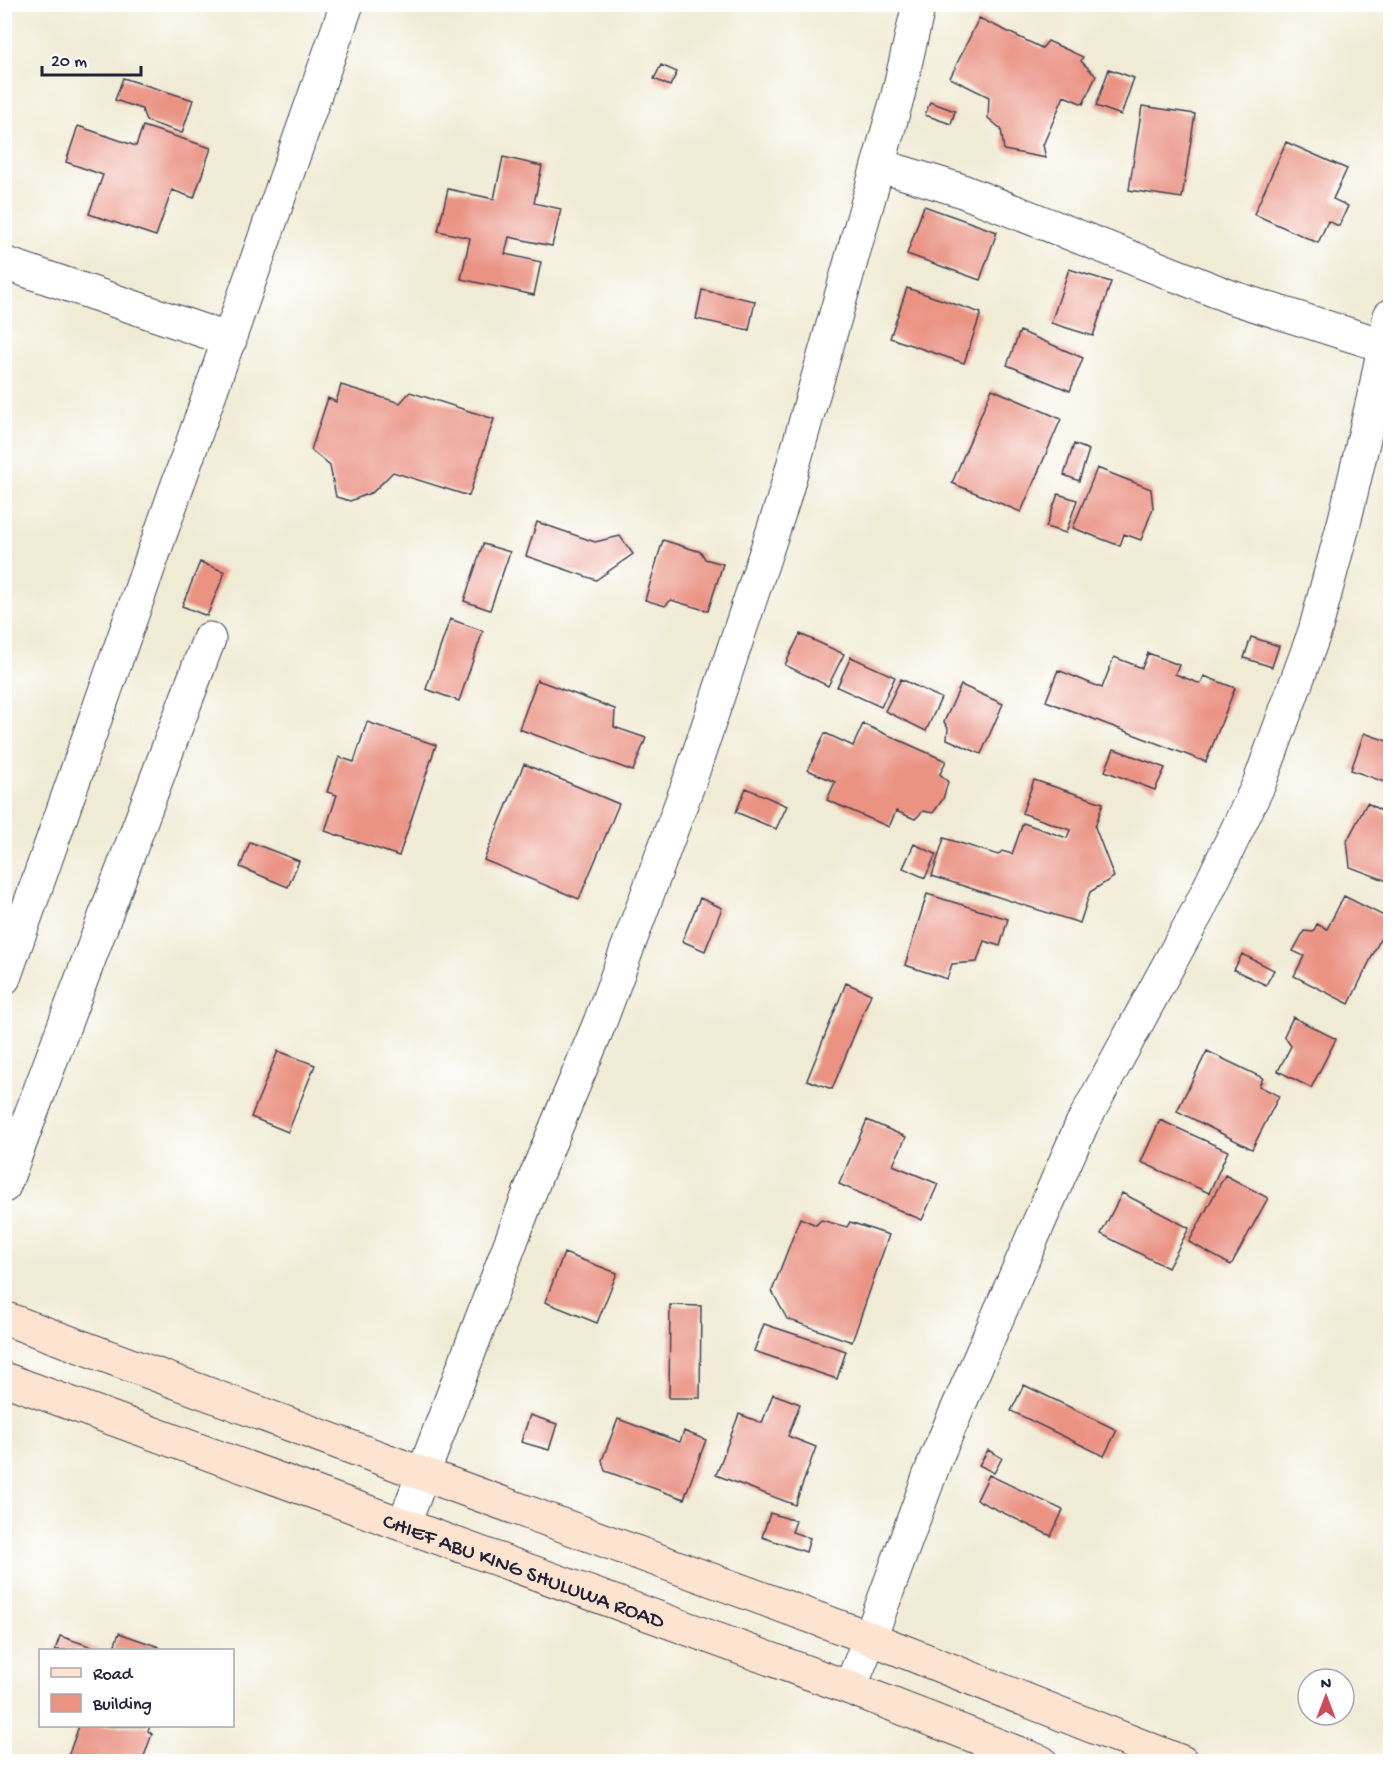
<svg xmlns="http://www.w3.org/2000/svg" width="1395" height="1766" viewBox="0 0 1395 1766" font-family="'Gochi Hand',sans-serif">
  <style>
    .building { fill: #ea9383 }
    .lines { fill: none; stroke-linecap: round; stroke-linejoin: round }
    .street-casing { stroke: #414052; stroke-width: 35 }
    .secondary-casing { stroke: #414052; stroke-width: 35 }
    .street { stroke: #fff; stroke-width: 33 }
    .secondary { stroke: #fde4d0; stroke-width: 33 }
    .labels { text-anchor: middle; stroke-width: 4.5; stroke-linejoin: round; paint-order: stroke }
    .street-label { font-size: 22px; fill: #22223b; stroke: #fff }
  </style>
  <rect width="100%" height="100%" fill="#fff"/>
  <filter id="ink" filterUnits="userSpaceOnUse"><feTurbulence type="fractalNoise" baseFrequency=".0167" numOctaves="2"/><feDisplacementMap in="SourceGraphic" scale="12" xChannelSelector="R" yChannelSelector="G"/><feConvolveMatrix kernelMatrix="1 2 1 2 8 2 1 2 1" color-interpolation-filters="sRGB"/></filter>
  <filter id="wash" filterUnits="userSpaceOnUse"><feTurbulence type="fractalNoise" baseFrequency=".008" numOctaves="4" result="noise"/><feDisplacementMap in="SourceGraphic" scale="24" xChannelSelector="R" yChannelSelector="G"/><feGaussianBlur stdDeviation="1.35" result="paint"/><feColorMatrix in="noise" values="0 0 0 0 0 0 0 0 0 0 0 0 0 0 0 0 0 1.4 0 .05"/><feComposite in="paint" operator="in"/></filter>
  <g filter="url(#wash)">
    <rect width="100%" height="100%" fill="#f0ebd4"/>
    <g id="blocks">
      <path class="building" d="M979 18 1042 48 1048 41 1083 57 1081 61 1096 76 1083 104 1064 96 1043 145 1046 158 1004 150 1001 129 988 118 989 97 950 78Z
        M661 65 677 72 670 86 654 79Z
        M1109 69 1134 78 1121 115 1096 106Z
        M123 78 193 100 182 133 146 121 142 109 115 100Z
        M930 102 955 111 951 124 925 115Z
        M1142 106 1195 114 1182 198 1129 190Z
        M78 126 136 146 143 126 211 148 194 198 172 190 156 236 89 214 103 175 66 162Z
        M1286 142 1347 169 1333 199 1348 206 1339 226 1328 221 1318 243 1254 214Z
        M503 157 542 166 534 203 561 209 552 246 509 237 505 254 541 262 534 295 461 279 470 238 438 231 448 189 494 199Z
        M924 206 997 232 980 280 907 254Z
        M1069 269 1111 282 1093 336 1051 323Z
        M907 288 981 313 964 363 890 338Z
        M702 290 755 301 749 330 696 319Z
        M1020 331 1083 358 1070 391 1007 365Z
        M341 385 400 403 410 392 494 419 469 496 393 472 373 492 350 501 336 497 330 466 311 450 328 398 336 402Z
        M992 389 1061 419 1021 512 952 483Z
        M1074 444 1089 450 1079 481 1064 475Z
        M1097 468 1151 489 1153 508 1141 540 1124 534 1120 546 1073 528Z
        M1058 494 1077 500 1066 533 1046 527Z
        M537 522 595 542 620 536 633 554 596 580 526 556Z
        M663 540 701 552 705 559 723 564 708 611 671 600 665 606 645 600Z
        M483 544 510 552 490 610 464 601Z
        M200 562 225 572 207 616 182 606Z
        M450 619 483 631 459 701 426 689Z
        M800 634 844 654 828 686 785 665Z
        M1251 637 1279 646 1272 667 1244 658Z
        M1148 653 1179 665 1175 674 1201 684 1204 676 1235 688 1206 762 1046 701 1058 670 1102 688 1114 657 1142 668Z
        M851 657 895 677 881 707 837 687Z
        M901 679 941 698 926 731 885 711Z
        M537 680 615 709 614 727 646 738 633 771 519 729Z
        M961 685 1003 704 981 754 947 739 948 728 944 722Z
        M367 722 436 745 399 856 325 831 337 795 327 792 339 757 354 762Z
        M863 724 946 761 940 774 948 782 943 799 933 813 923 811 915 819 896 811 889 827 827 800 835 782 808 770 825 733 853 746Z
        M1364 733 1390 742V784L1351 770Z
        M1114 749 1165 768 1155 790 1105 771Z
        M524 764 619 804 579 899 484 860Z
        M1034 780 1103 803 1095 827 1114 877 1090 892 1080 923 932 876 944 838 998 855 1002 851 1012 854 1023 823 1067 838 1070 830 1022 813Z
        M746 788 787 806 776 829 736 812Z
        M1367 803 1389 815 1390 813V882L1350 867 1347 841Z
        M250 842 299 861 288 887 240 867Z
        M914 844 936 854 925 878 903 868Z
        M927 894 1008 919 1000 946 984 941 977 962 952 964 947 979 905 965Z
        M1344 896 1390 919 1349 1004 1294 976 1304 956 1293 951 1304 931 1313 932 1317 924 1327 929Z
        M700 898 722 908 705 951 682 941Z
        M1242 954 1274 970 1266 985 1234 970Z
        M846 983 871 994 832 1089 807 1080Z
        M1293 1017 1336 1039 1311 1088 1278 1071 1291 1046 1284 1036Z
        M278 1051 315 1065 288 1132 251 1117Z
        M1207 1051 1263 1078 1259 1086 1279 1096 1252 1149 1177 1111Z
        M867 1120 906 1137 893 1165 938 1184 922 1220 839 1184Z
        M1160 1120 1228 1151 1209 1193 1141 1162Z
        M1225 1175 1268 1198 1231 1265 1189 1242Z
        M1122 1193 1189 1228 1168 1268 1101 1234Z
        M800 1218 816 1225 821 1220 847 1227 850 1222 889 1235 852 1342 787 1319 772 1291Z
        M564 1253 617 1273 597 1323 545 1302Z
        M670 1305 701 1306 700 1398H669Z
        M764 1324 846 1351 837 1379 754 1351Z
        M1024 1385 1117 1430 1104 1456 1011 1411Z
        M773 1394 800 1404 788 1436 816 1447 795 1505 716 1475 739 1414 762 1423Z
        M530 1415 557 1424 549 1450 521 1442Z
        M618 1419 680 1442 684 1431 706 1440 684 1499 605 1471 602 1460Z
        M988 1450 1002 1458 994 1473 979 1465Z
        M989 1475 1063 1510 1051 1536 977 1500Z
        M770 1513 796 1521 792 1532 810 1538 806 1552 762 1537Z
        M119 1633 159 1647 157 1650H113Z
        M60 1636 101 1650H55Z
        M79 1726H150L148 1731 152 1734 142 1762H66Z"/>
    </g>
  </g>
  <g filter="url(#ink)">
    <use href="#blocks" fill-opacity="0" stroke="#414052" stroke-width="1.5"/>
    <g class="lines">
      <defs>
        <path id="street" d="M878 165 960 190 1231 297 1385 346
          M4 263 230 340
          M4 978 347 4
          M4 1186 209 639
          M404 1524 537 1173 600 1022 691 777 783 501 898 95 919 4
          M850 1688 870 1638 936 1458 1082 1124 1199 909 1259 784 1315 631 1345 519 1376 387 1390 316"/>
        <g id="secondary">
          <path d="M4 1318 423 1474 870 1638 1182 1762"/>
          <path id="s1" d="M4 1379 850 1688 1041 1762"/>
        </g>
      </defs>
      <use href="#street" class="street-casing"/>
      <use href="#secondary" class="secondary-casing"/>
      <use href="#street" class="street"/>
      <use href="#secondary" class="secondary"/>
    </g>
  </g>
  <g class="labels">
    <g class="street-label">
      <text dy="8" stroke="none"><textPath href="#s1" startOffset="554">CHIEF ABU KING SHULUWA ROAD</textPath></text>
    </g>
  </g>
  <rect width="1395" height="1766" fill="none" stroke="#fff" stroke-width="24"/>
  <rect x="39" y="1649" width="195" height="78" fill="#ffffff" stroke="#a7a7b1" stroke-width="1.5"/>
  <rect x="51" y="1668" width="30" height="9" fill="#fde4d0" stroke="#a7a7b1" stroke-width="1.5"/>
  <text x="93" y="1679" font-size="18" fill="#22223b">Road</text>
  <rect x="51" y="1694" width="30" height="18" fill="#ea9383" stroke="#a7a7b1" stroke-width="1.5"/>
  <text x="93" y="1709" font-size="18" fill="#22223b">Building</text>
  <g transform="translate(1326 1697)"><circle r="28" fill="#ffffff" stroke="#a7a7b1" stroke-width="1.5"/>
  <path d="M0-4.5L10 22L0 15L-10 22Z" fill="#d1495b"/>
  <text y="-9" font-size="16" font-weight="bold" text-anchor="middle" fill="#22223b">N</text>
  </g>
  <path d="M42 66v9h99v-9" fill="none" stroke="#22223b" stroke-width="3"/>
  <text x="51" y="66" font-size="18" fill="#22223b" stroke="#ffffff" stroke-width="4.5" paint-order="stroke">20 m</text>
</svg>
